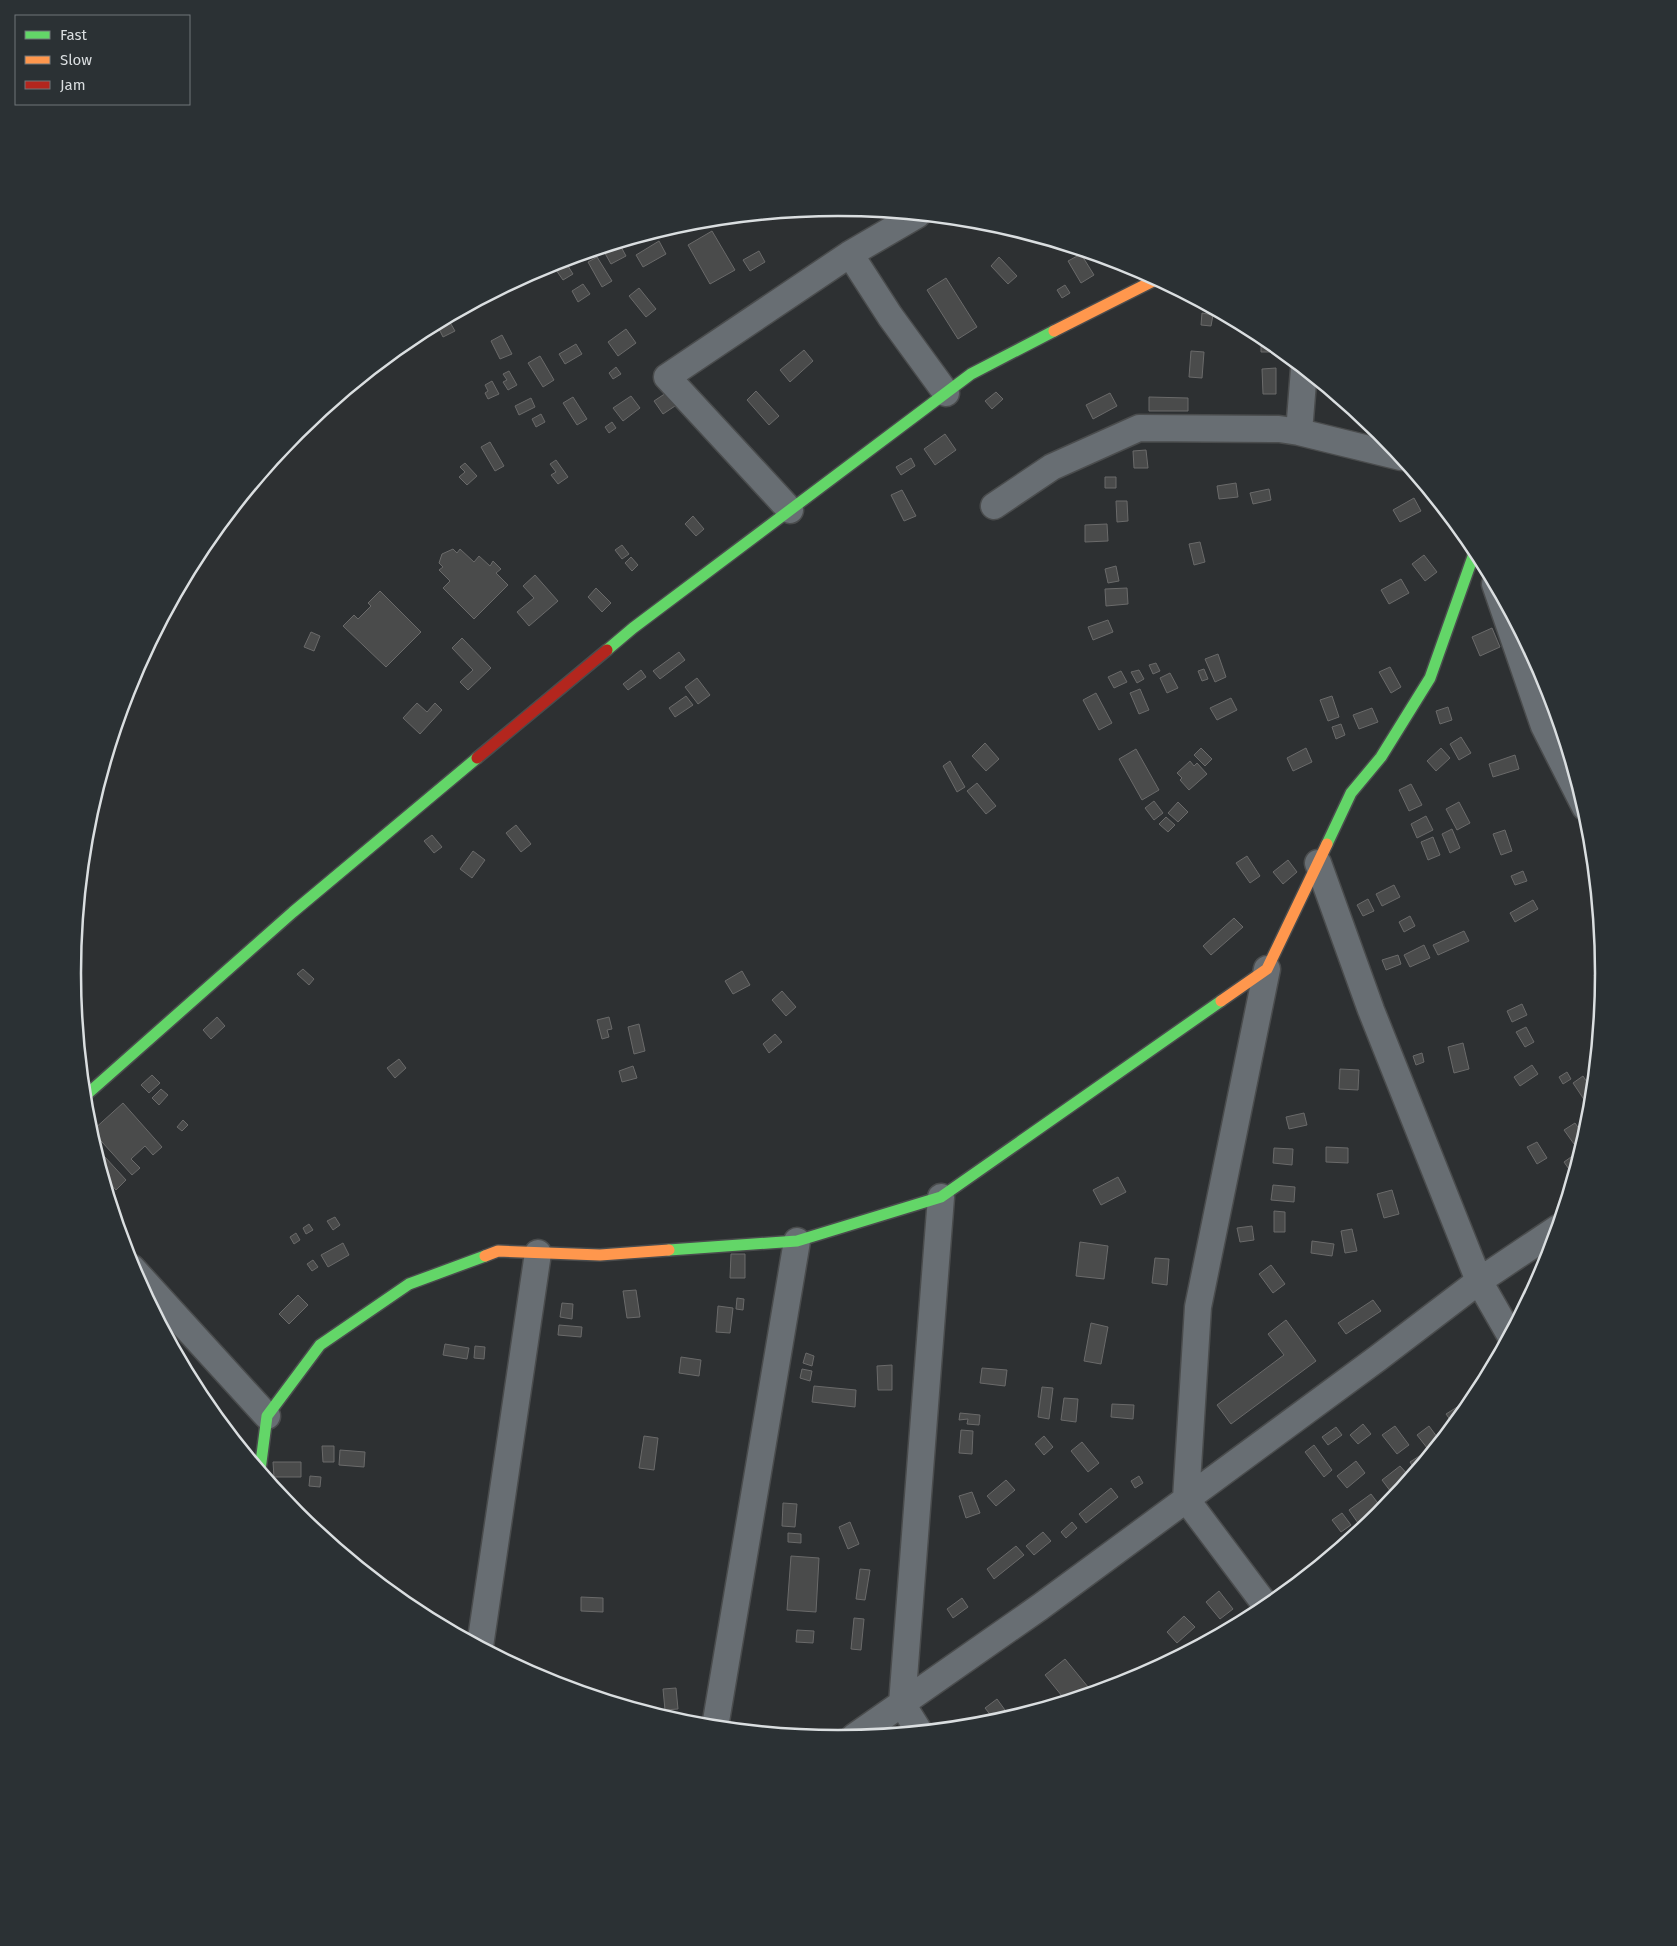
<svg xmlns="http://www.w3.org/2000/svg" width="1677" height="1946" viewBox="0 0 1677 1946" font-family="'Fira Sans',sans-serif">
  <style>
    .building { fill: #4a4b4b; stroke: #6a6a6a }
    .lines { fill: none; stroke-linecap: round; stroke-linejoin: round }
    .street-casing { stroke: #4a4c4d; stroke-width: 29 }
    .fast-casing { stroke: #4a4c4d; stroke-width: 14 }
    .slow-casing { stroke: #4a4c4d; stroke-width: 14 }
    .jam-casing { stroke: #4a4c4d; stroke-width: 14 }
    .street { stroke: #686e73; stroke-width: 26 }
    .fast { stroke: #63d668; stroke-width: 11 }
    .slow { stroke: #ff974d; stroke-width: 11 }
    .jam { stroke: #b3261e; stroke-width: 11 }
    .rim { fill: none; stroke: #dadee0; stroke-width: 2.5 }
  </style>
  <rect width="100%" height="100%" fill="#2d3032"/>
  <path class="building" d="M712 231 735 270 710 284 688 245Z
    M659 241 666 254 643 267 636 255Z
    M619 243 626 256 611 264 602 248Z
    M759 251 765 262 750 271 743 260Z
    M1081 254 1094 275 1081 283 1068 261Z
    M597 257 612 281 602 287 588 262Z
    M999 257 1017 276 1008 284 991 266Z
    M566 263 573 274 563 280 556 270Z
    M946 278 977 327 958 339 927 290Z
    M583 284 590 294 578 302 572 291Z
    M1065 285 1070 293 1062 298 1057 290Z
    M639 288 656 309 646 317 629 296Z
    M1202 313 1213 315 1211 326 1201 325Z
    M448 319 455 331 443 337 437 325Z
    M626 329 636 343 618 356 608 342Z
    M502 335 512 354 500 359 491 341Z
    M1261 335 1275 345V352H1261Z
    M576 344 582 354 565 364 559 354Z
    M804 350 813 361 790 382 780 370Z
    M1191 351 1204 352 1202 378 1189 377Z
    M540 356 554 380 543 387 528 363Z
    M616 367 621 374 613 379 609 373Z
    M1276 368V394H1263L1262 369Z
    M509 371 517 385 508 390 503 382 507 380 503 374Z
    M492 381 499 394 488 399 485 393 488 391 485 385Z
    M756 391 779 416 769 425 747 400Z
    M996 392 1003 399 992 409 985 401Z
    M666 393 675 406 663 414 654 401Z
    M1110 393 1117 406 1093 419 1086 405Z
    M1333 393 1345 403 1333 402Z
    M631 396 640 408 623 421 613 408Z
    M573 397 587 419 577 425 563 403Z
    M1149 397 1188 398V411H1149Z
    M531 398 535 407 519 415 515 406Z
    M541 414 545 422 536 427 532 419Z
    M612 422 616 428 609 433 605 427Z
    M945 434 956 450 935 465 924 449Z
    M490 442 504 466 495 471 481 447Z
    M1146 450 1148 468H1134L1133 451Z
    M911 458 915 466 901 475 896 467Z
    M556 460 568 477 558 484 551 475 556 472 550 464Z
    M465 463 477 476 467 485 459 477 465 472 460 467Z
    M1105 477H1116V488H1105Z
    M1236 483 1238 497 1219 499 1217 486Z
    M1269 489 1271 500 1253 504 1250 493Z
    M902 490 916 516 904 521 891 495Z
    M1414 498 1421 511 1400 522 1393 510Z
    M1116 501H1127L1128 521 1117 522Z
    M693 516 704 529 696 536 685 524Z
    M1107 524 1108 541 1085 542V525Z
    M1200 542 1205 562 1194 565 1189 544Z
    M622 545 629 554 622 559 615 550Z
    M453 549 457 553 460 549 474 562 479 556 490 566 493 561 501 569 496 573 508 585 474 619 443 588 450 581 439 570 443 567 439 563 442 554Z
    M1424 555 1437 572 1425 581 1412 564Z
    M631 557 638 565 632 571 625 563Z
    M1116 566 1119 581 1108 583 1105 569Z
    M535 575 558 601 529 626 517 612 534 598 523 586Z
    M1401 579 1409 593 1389 604 1381 590Z
    M596 588 611 603 602 612 588 597Z
    M1127 588 1128 604 1106 606 1105 589Z
    M380 591 421 632 386 667 343 626 354 615 358 619 371 606 368 603Z
    M1108 620 1113 632 1093 640 1088 627Z
    M1492 628 1500 647 1480 656 1472 637Z
    M311 632 320 636 314 651 304 647Z
    M462 638 491 668 468 690 460 682 473 670 452 648Z
    M679 652 685 660 660 679 653 671Z
    M1218 654 1226 677 1215 682 1205 659Z
    M1156 663 1160 671 1153 674 1149 665Z
    M1390 667 1401 687 1391 693 1379 672Z
    M1204 669 1208 679 1202 681 1198 671Z
    M641 670 646 677 628 690 623 684Z
    M1139 670 1144 679 1137 683 1131 672Z
    M1121 671 1127 682 1114 688 1108 677Z
    M1170 673 1178 688 1167 693 1160 678Z
    M697 678 710 695 698 704 685 687Z
    M1140 689 1149 710 1139 714 1130 693Z
    M1096 693 1112 723 1099 730 1083 700Z
    M686 696 693 705 675 717 669 708Z
    M1332 696 1339 717 1328 721 1320 700Z
    M1231 698 1237 710 1217 720 1210 708Z
    M417 703 427 712 435 703 442 710 420 734 403 718Z
    M1448 707 1452 720 1440 724 1436 711Z
    M1372 708 1378 722 1359 729 1353 715Z
    M1341 724 1345 735 1336 739 1332 727Z
    M1461 737 1471 753 1459 760 1450 744Z
    M985 743 999 759 986 771 972 756Z
    M1201 748 1212 759 1205 766 1194 755Z
    M1306 748 1312 762 1293 771 1287 758Z
    M1441 748 1450 758 1436 771 1427 761Z
    M1136 749 1159 790 1142 800 1119 759Z
    M1515 755 1519 769 1493 777 1489 764Z
    M950 761 965 787 957 792 943 766Z
    M1190 761 1194 766 1197 763 1207 774 1189 790 1180 780 1182 778 1177 773Z
    M977 783 996 806 986 814 967 791Z
    M1411 784 1422 805 1409 811 1399 790Z
    M1154 801 1163 813 1154 820 1145 808Z
    M1178 802 1188 812 1178 822 1168 813Z
    M1459 802 1470 823 1457 830 1446 809Z
    M1426 816 1433 830 1417 838 1411 824Z
    M1166 817 1175 825 1168 832 1159 824Z
    M516 825 531 844 521 852 506 833Z
    M1452 829 1460 848 1450 853 1442 834Z
    M1505 830 1512 851 1501 855 1493 834Z
    M432 835 442 847 434 853 424 841Z
    M1433 837 1440 855 1428 860 1421 842Z
    M473 851 485 860 472 878 460 869Z
    M1247 856 1260 876 1250 883 1236 863Z
    M1288 860 1297 872 1283 884 1273 872Z
    M1523 871 1527 881 1515 885 1511 876Z
    M1394 885 1400 897 1382 906 1376 894Z
    M1368 899 1374 911 1363 916 1357 905Z
    M1533 900 1538 909 1515 922 1510 913Z
    M1410 916 1415 926 1404 932 1399 922Z
    M1234 918 1243 927 1211 955 1203 946Z
    M1464 931 1469 941 1438 955 1433 945Z
    M1424 945 1430 958 1410 967 1404 955Z
    M1398 955 1401 964 1386 970 1382 960Z
    M303 969 314 979 309 985 297 974Z
    M1604 969V973L1603 990 1594 975Z
    M742 971 750 985 733 994 725 981Z
    M782 991 796 1007 786 1016 772 1000Z
    M1522 1004 1527 1015 1512 1022 1507 1011Z
    M217 1017 225 1026 211 1039 203 1030Z
    M609 1017 612 1029 607 1030 609 1037 602 1039 597 1020Z
    M639 1024 645 1051 634 1054 628 1027Z
    M1526 1027 1534 1042 1525 1047 1516 1032Z
    M775 1034 782 1042 769 1053 763 1044Z
    M1463 1043 1469 1069 1454 1073 1448 1047Z
    M1422 1053 1424 1062 1416 1065 1413 1056Z
    M399 1059 406 1068 395 1078 387 1068Z
    M1532 1065 1538 1074 1520 1086 1514 1077Z
    M633 1066 637 1078 622 1082 619 1071Z
    M1340 1069 1359 1070 1358 1090 1339 1089Z
    M1567 1072 1571 1079 1563 1084 1559 1077Z
    M152 1075 160 1083 149 1093 141 1085Z
    M1583 1076 1593 1091 1592 1095 1585 1101 1573 1083Z
    M161 1089 168 1095 159 1105 152 1098Z
    M123 1103 162 1147 153 1155 145 1146 131 1159 140 1168 132 1175 92 1131Z
    M1304 1113 1307 1125 1289 1129 1286 1117Z
    M183 1120 188 1125 182 1131 177 1127Z
    M1575 1123 1585 1137 1574 1144 1564 1130Z
    M1537 1142 1547 1158 1537 1164 1527 1147Z
    M94 1145 126 1180 116 1190 109 1182 106 1184Z
    M1326 1147 1348 1148V1163L1326 1162Z
    M1274 1148 1293 1149 1292 1165 1273 1163Z
    M1578 1152 1580 1155 1573 1175 1564 1162Z
    M1118 1177 1126 1192 1101 1205 1093 1190Z
    M1273 1185 1295 1187 1294 1202 1271 1200Z
    M1392 1190 1399 1214 1384 1218 1377 1194Z
    M1274 1211 1285 1212V1232H1274Z
    M335 1217 340 1225 333 1230 327 1221Z
    M309 1224 313 1230 306 1234 303 1228Z
    M1252 1226 1254 1240 1240 1242 1237 1228Z
    M1352 1229 1357 1251 1345 1253 1341 1231Z
    M296 1233 300 1240 294 1244 290 1237Z
    M1312 1241 1334 1244 1332 1256 1311 1253Z
    M1080 1242 1108 1246 1104 1279 1076 1276Z
    M343 1243 349 1255 328 1267 321 1255Z
    M731 1254H745V1278H730Z
    M1155 1258 1169 1259 1167 1285 1152 1283Z
    M313 1260 318 1267 312 1271 307 1264Z
    M1271 1265 1285 1284 1273 1293 1259 1274Z
    M636 1290 640 1317 627 1318 623 1291Z
    M298 1295 308 1305 289 1324 279 1314Z
    M737 1298 744 1299 743 1310 736 1309Z
    M1373 1300 1381 1311 1346 1334 1338 1323Z
    M562 1303 573 1304 572 1319 560 1317Z
    M718 1306 733 1308 730 1333 716 1332Z
    M1286 1320 1316 1361 1231 1424 1217 1405 1284 1355 1268 1334Z
    M1091 1323 1108 1327 1101 1364 1084 1361Z
    M559 1325 582 1327 581 1337 558 1335Z
    M445 1344 469 1348 467 1359 443 1355Z
    M475 1346 485 1347 484 1359 474 1358Z
    M806 1353 814 1356 812 1366 803 1363Z
    M681 1357 701 1360 699 1376 679 1373Z
    M892 1365V1390H878L877 1366Z
    M982 1368 1007 1370 1005 1386 980 1383Z
    M802 1369 812 1371 810 1381 800 1378Z
    M814 1386 856 1390 855 1407 812 1402Z
    M1042 1387 1053 1388 1049 1419 1038 1417Z
    M1475 1396V1399L1454 1425 1446 1414Z
    M1064 1398 1078 1399 1076 1422 1061 1420Z
    M1112 1404 1134 1405 1133 1419 1111 1417Z
    M960 1413 980 1415 979 1425 967 1424 968 1419 959 1420Z
    M1363 1424 1371 1434 1358 1444 1350 1435Z
    M1395 1426 1409 1445 1397 1454 1382 1435Z
    M1429 1426 1440 1441 1431 1453 1417 1435Z
    M1336 1427 1342 1435 1328 1445 1322 1437Z
    M961 1430 973 1431 972 1454 959 1453Z
    M644 1436 658 1438 654 1470 639 1468Z
    M1044 1436 1053 1447 1044 1455 1035 1444Z
    M1082 1442 1099 1463 1088 1472 1071 1451Z
    M1314 1445 1332 1470 1324 1477 1305 1452Z
    M322 1446H334V1462H323Z
    M340 1450 365 1452 364 1467 339 1465Z
    M1421 1455 1425 1460 1416 1471 1410 1462Z
    M1356 1461 1365 1473 1347 1488 1337 1476Z
    M273 1462H301V1477H274Z
    M1400 1466 1410 1477 1391 1492 1382 1480Z
    M310 1476 321 1477 320 1487 309 1486Z
    M1139 1476 1143 1483 1135 1488 1131 1481Z
    M1006 1480 1015 1490 996 1506 987 1496Z
    M1111 1488 1118 1497 1086 1523 1079 1514Z
    M972 1492 980 1513 966 1518 959 1496Z
    M1371 1494 1380 1506 1358 1523 1349 1510Z
    M783 1503 797 1504 795 1527 782 1526Z
    M1342 1513 1351 1525 1341 1532 1332 1520Z
    M850 1522 859 1544 848 1549 839 1527Z
    M1072 1522 1077 1528 1066 1538 1061 1532Z
    M1043 1532 1051 1541 1034 1555 1026 1546Z
    M788 1533 801 1534V1543L788 1542Z
    M1016 1546 1024 1555 994 1579 987 1569Z
    M791 1556 819 1558 816 1612 787 1610Z
    M860 1569 870 1570 865 1600 856 1599Z
    M1219 1591 1233 1609 1220 1619 1206 1602Z
    M581 1597 603 1598V1612L581 1611Z
    M962 1598 968 1607 953 1618 947 1609Z
    M1184 1616 1195 1627 1177 1643 1167 1632Z
    M854 1618 864 1619 861 1650 851 1649Z
    M797 1630 814 1631 813 1643 796 1642Z
    M1214 1631 1217 1635 1193 1648Z
    M1065 1659 1093 1693 1066 1701 1045 1675Z
    M676 1688 678 1709 665 1710 663 1689Z
    M997 1699 1010 1717 996 1722 985 1708Z"/>
  <g class="lines">
    <defs>
      <path id="street" d="M850 254 890 316 946 393
        M1299 432 1304 369
        M994 506 1052 467 1139 428 1279 429 1299 432 1401 457
        M790 510 667 377 850 254 917 215
        M1495 584 1544 726 1585 807
        M1318 863 1371 1010 1479 1281 1510 1335
        M1267 969 1198 1307 1186 1499 1267 1607
        M132 1268 267 1416
        M480 1646 538 1253
        M715 1727 797 1241
        M919 1731 902 1704 941 1197
        M854 1737 1040 1607 1378 1358 1479 1281 1558 1228"/>
      <path id="fast" d="M607 650 633 628 971 374 1054 331
        M1327 844 1351 793 1381 757 1430 678 1476 548
        M85 1096 293 912 477 758
        M669 1250 797 1241 941 1197 1221 1001
        M260 1470 267 1416 320 1345 409 1284 485 1256"/>
      <path id="slow" d="M1054 331 1157 279
        M1221 1001 1267 969 1327 844
        M485 1256 498 1251 600 1255 669 1250"/>
      <path id="jam" d="M477 758 607 650"/>
    </defs>
    <use href="#street" class="street-casing"/>
    <use href="#fast" class="fast-casing"/>
    <use href="#slow" class="slow-casing"/>
    <use href="#jam" class="jam-casing"/>
    <use href="#street" class="street"/>
    <use href="#fast" class="fast"/>
    <use href="#slow" class="slow"/>
    <use href="#jam" class="jam"/>
  </g>
  <path d="M0 0H1677V1946H0ZM81 973a757 757 0 1 1 1514 0a757 757 0 1 1-1514 0Z" fill="#2b3134" fill-rule="evenodd"/>
  <path class="rim" d="M81 973a757 757 0 1 1 1514 0a757 757 0 1 1-1514 0Z"/>
  <rect x="15" y="15" width="175" height="90" fill="#2b3134" stroke="#717679"/>
  <rect x="25" y="31" width="25" height="8" fill="#63d668" stroke="#717679"/>
  <text x="60" y="40" font-size="15" fill="#dadee0">Fast</text>
  <rect x="25" y="56" width="25" height="8" fill="#ff974d" stroke="#717679"/>
  <text x="60" y="65" font-size="15" fill="#dadee0">Slow</text>
  <rect x="25" y="81" width="25" height="8" fill="#b3261e" stroke="#717679"/>
  <text x="60" y="90" font-size="15" fill="#dadee0">Jam</text>
</svg>
